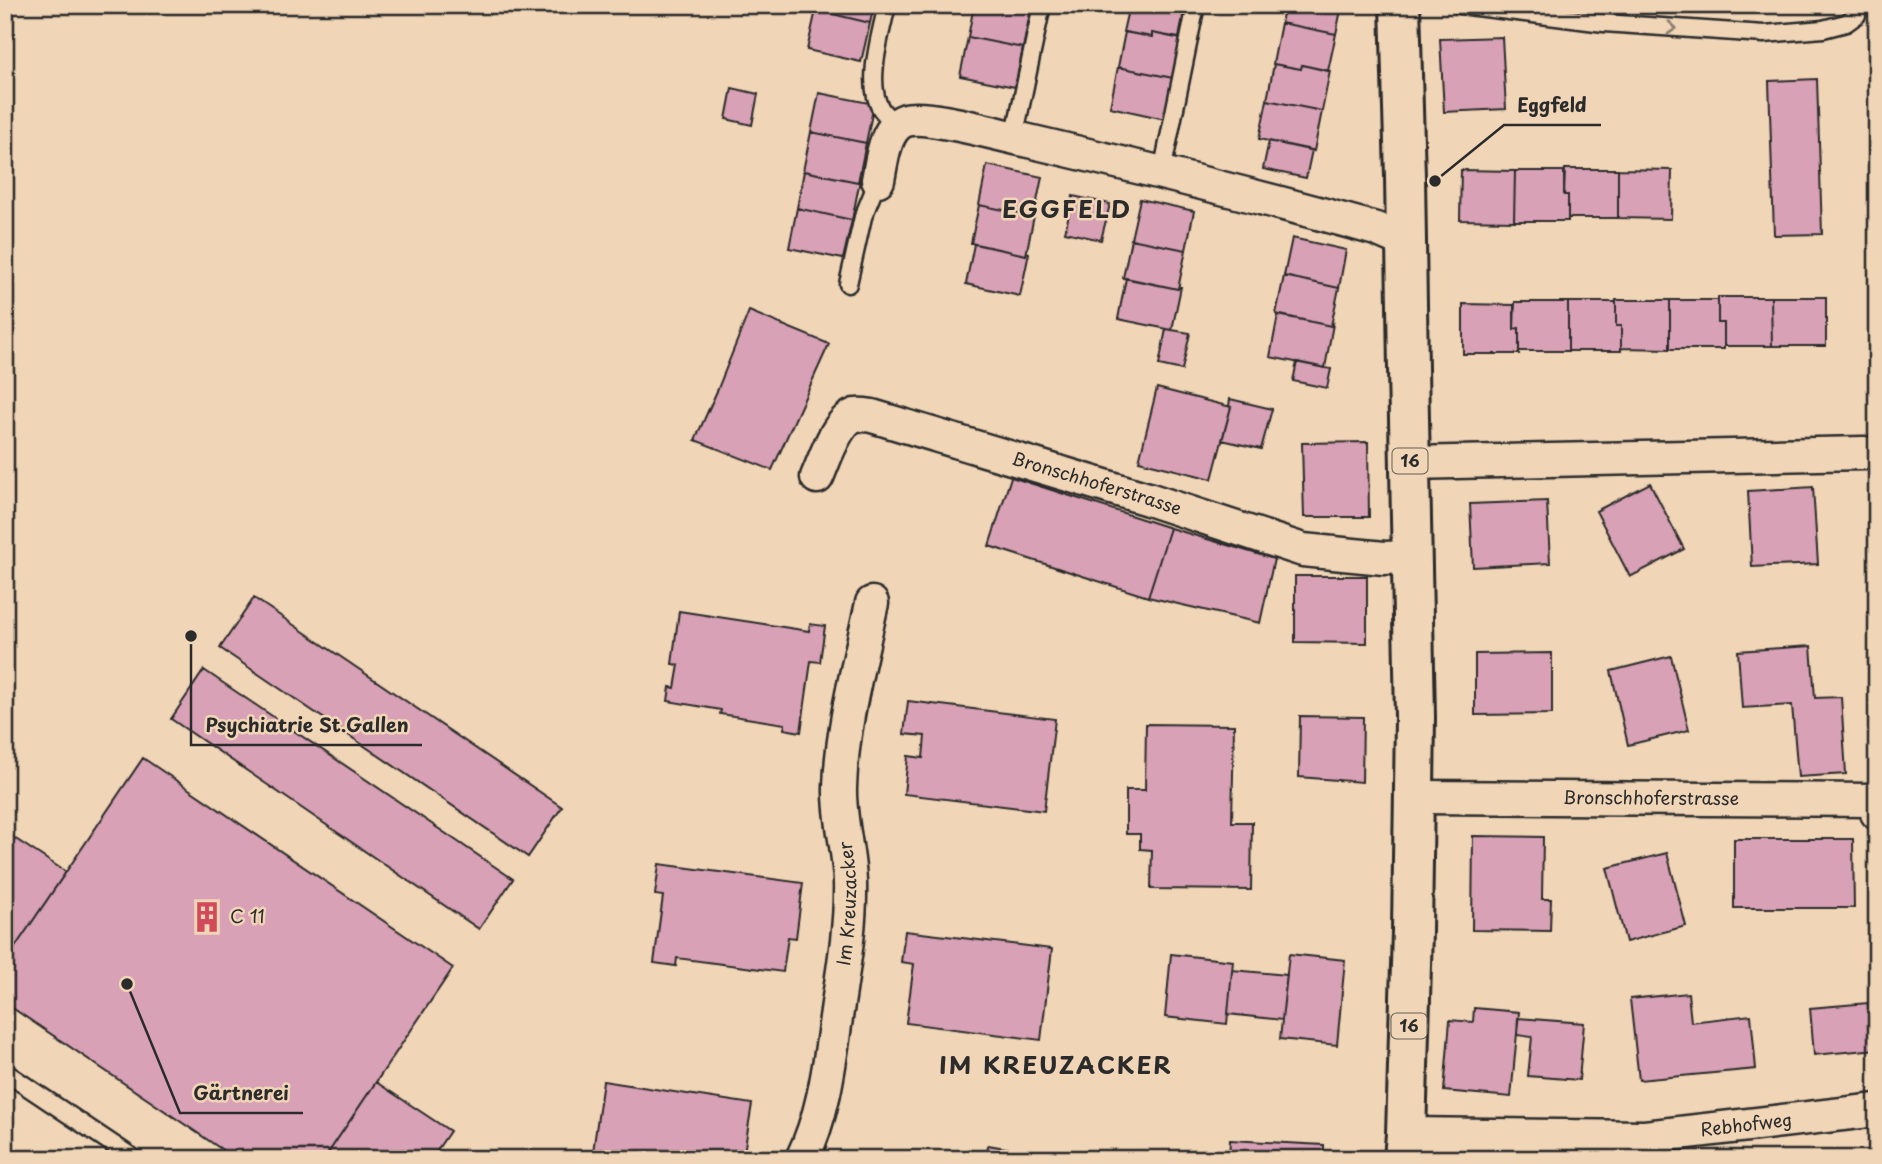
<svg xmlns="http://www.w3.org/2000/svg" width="1882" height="1164" viewBox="0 0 1882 1164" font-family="'Playpen Sans',sans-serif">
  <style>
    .building { fill: #d8a1b5; stroke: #2b2b2b; stroke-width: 2 }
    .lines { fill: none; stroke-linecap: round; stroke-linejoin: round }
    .lane-casing { stroke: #2b2b2b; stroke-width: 21 }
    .street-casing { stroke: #2b2b2b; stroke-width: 37 }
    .primary-casing { stroke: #2b2b2b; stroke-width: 44 }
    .lane { stroke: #f0d5b7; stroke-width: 16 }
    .street { stroke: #f0d5b7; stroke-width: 32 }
    .primary { stroke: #f0d5b7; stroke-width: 38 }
    .oneway { stroke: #8e8071 }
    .labels { text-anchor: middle; stroke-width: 5; stroke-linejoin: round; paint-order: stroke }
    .shield { fill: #f0d5b7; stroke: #665e55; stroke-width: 2 }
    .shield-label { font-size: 16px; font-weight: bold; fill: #2b2b2b }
    .street-label { font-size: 18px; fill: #2b2b2b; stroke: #f0d5b7 }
    .poi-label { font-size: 18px; fill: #2b2b2b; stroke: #f0d5b7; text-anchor: start }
    .district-label { font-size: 24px; font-weight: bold; letter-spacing: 2px; fill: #2b2b2b; stroke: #f0d5b7 }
    .leader { fill: none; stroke: #2b2b2b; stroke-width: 2.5 }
    .callout-dot { fill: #2b2b2b; stroke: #f0d5b7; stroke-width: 2.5 }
    .callout-label { font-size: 19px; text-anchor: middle; font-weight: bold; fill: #2b2b2b; stroke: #f0d5b7; stroke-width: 5; stroke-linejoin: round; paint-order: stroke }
  </style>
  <rect width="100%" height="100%" fill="#f0d5b7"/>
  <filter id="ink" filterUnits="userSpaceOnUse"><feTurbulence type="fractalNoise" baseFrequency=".0143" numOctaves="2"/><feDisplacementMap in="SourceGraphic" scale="14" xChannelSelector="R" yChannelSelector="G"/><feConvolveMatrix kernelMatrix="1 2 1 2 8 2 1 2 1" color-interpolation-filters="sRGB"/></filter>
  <g filter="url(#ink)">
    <path class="building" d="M817 5H874L870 23 816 10Z
      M974 5H1016L1031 8 1023 48 968 37Z
      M1129 5H1185L1179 38 1152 33V37L1123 32Z
      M1285 5H1342L1336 34 1281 23Z
      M1641 5H1788V11L1641 10Z
      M816 10 870 23 861 62 807 50Z
      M1281 23 1336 34 1328 71 1302 65 1301 69 1273 64Z
      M1125 32 1152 37V33L1181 39 1173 78 1118 67Z
      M968 37 1023 48 1015 87 960 76Z
      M1502 37 1506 109 1444 112 1440 39Z
      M1274 64 1301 69 1302 65 1330 71 1322 111 1267 100Z
      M1118 67 1173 78 1165 119 1110 107Z
      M1817 79 1822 234 1774 235 1769 81Z
      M732 88 758 94 752 125 726 119Z
      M819 93 874 104 866 143 811 132Z
      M1267 100 1322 111 1314 151 1259 139Z
      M811 132 866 143 858 182 803 171Z
      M1269 141 1312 150 1306 178 1263 169Z
      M987 165 1042 177 1034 216 979 205Z
      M1565 169H1618V218H1568V195H1564Z
      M1618 169 1672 170 1671 219 1618 218Z
      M1461 170 1515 171 1514 221 1460 220Z
      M804 171 858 182 860 180 852 220 797 208Z
      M1515 171H1564V195H1568V221H1514Z
      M1073 196 1110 204 1101 240 1065 232Z
      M1140 199 1194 211 1186 250 1131 239Z
      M979 205 1034 216 1026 255 971 243Z
      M797 208 852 220 843 259 789 248Z
      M1292 238 1346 250 1339 288 1284 276Z
      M1131 239 1186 250 1178 289 1123 278Z
      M974 244 1026 255 1027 252 1029 253 1020 296 966 284Z
      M1284 276 1339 288 1331 326 1276 314Z
      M1126 278 1178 289 1179 287H1181L1172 330 1118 319Z
      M1718 297H1771L1772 346H1724V323H1718Z
      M1771 297H1826V346H1772Z
      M1616 300H1670V349L1621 348V326H1616Z
      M1670 300H1718V323H1724V349H1670Z
      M1515 302H1568V351H1519V328L1514 329Z
      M1568 302H1616V326H1621V351H1568Z
      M1463 304 1514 305V329L1519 328V354H1463Z
      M749 311 829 344 772 470 695 440 717 391Z
      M1278 315 1331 326 1333 324 1325 368 1270 357Z
      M1166 329 1190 333 1182 370 1159 365Z
      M1297 362 1331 369 1327 388 1293 381Z
      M1157 388 1231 407 1212 479 1139 461Z
      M1230 399 1272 409 1261 449 1222 440 1231 407 1229 406Z
      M1368 442 1369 517H1304L1302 443Z
      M1011 477 1170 528 1148 597 989 546Z
      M1650 483 1684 549 1630 577 1596 511Z
      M1813 487 1818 564 1752 567 1748 491Z
      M1547 501 1550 563 1473 567 1470 504Z
      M1170 528 1274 559 1260 623 1148 597Z
      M1295 576H1367V643L1295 642Z
      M254 598 562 807 528 857 220 648Z
      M679 611 809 631 810 624 825 626 820 662 811 661 801 732 784 729 785 724 720 714 721 710 668 701 670 687 675 688 679 665 672 664Z
      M1811 646 1815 698 1841 697 1846 774 1798 777 1792 705 1742 708 1738 651Z
      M1552 653V714L1475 715V654Z
      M1671 656 1689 730 1628 745 1611 671Z
      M204 670 513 879 479 929 171 719Z
      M908 701 1055 719 1044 811 904 794 908 756 923 758 925 736 904 734Z
      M1300 716 1363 717 1362 782 1299 777Z
      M1146 724 1234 725 1232 822H1252L1251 890 1151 889 1152 850 1140 849V834H1126V790H1145Z
      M143 758 453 968 324 1159H236L5 1003V962Z
      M5 832 66 872 5 962Z
      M1473 836 1543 837 1542 899H1551L1550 931 1472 930Z
      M1734 839H1853L1854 908H1734Z
      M1667 853 1686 926 1626 942 1607 868Z
      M659 864 803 883 796 938 788 937 783 972 677 958 676 966 654 963 663 896 655 895Z
      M905 931 1052 949 1041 1040 906 1023 914 964 901 962Z
      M1171 954 1233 961 1227 1024 1165 1017Z
      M1289 954 1345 960 1337 1045 1280 1039Z
      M1232 970 1287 975 1282 1020 1228 1014Z
      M1688 993 1691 1022 1751 1015 1756 1069 1639 1080 1630 999Z
      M1868 1003 1869 1013 1877 1012V1049L1814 1055 1810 1008Z
      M1474 1008 1519 1012 1511 1097 1444 1091 1450 1020 1473 1022Z
      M1518 1018 1584 1023 1579 1080 1528 1076 1532 1037 1517 1035Z
      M603 1081 752 1104 743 1159H592Z
      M376 1082 450 1131 431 1159H324Z
      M1230 1140 1324 1145V1159H1229Z
      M988 1145 1070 1159H986Z"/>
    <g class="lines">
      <defs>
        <path id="lane" d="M887 5C881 33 865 84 881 109 885 115 892 120 896 126
          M1460 5 1604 23 1764 34 1823 29 1846 23 1857 15 1859 5
          M1014 138 1042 5
          M1162 172 1196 5
          M848 284 863 217 878 180
          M5 1072 135 1159"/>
        <g id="street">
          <path d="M878 180C882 161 884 127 906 120 926 114 997 134 1020 139 1140 167 1258 196 1376 229L1406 242"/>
          <path d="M1410 463 1864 453"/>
          <path id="s1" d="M817 477C825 459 836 422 855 415 861 414 866 415 872 416L1148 499 1303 550 1384 558 1412 557"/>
          <path id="s2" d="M1415 797 1875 800 1877 813"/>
          <path id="s3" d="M1406 1134 1645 1137 1877 1110"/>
          <path id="s4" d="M802 1159C826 1109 830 1058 838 1004 844 964 851 923 850 882 849 850 839 819 840 787 842 725 859 664 872 603"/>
        </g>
        <path id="primary" d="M1400 5 1405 177 1408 369 1415 717 1412 931 1406 1134 1404 1159"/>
      </defs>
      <use href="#lane" class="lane-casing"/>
      <use href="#street" class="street-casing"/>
      <use href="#primary" class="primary-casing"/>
      <use href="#lane" class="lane"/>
      <use href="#street" class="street"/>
      <use href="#primary" class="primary"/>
    </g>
    <defs><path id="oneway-chevron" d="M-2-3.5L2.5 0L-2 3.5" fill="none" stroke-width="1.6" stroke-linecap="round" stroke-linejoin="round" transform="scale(1.75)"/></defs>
    <use class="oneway" href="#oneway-chevron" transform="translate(1672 28) rotate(4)"/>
  </g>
  <defs>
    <symbol id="building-bare" viewBox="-9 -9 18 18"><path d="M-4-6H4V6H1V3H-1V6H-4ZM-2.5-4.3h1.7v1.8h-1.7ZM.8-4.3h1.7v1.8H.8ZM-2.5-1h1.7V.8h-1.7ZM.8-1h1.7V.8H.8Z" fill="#d1495b" stroke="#f0d5b7" stroke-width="2.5" paint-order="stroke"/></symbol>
  </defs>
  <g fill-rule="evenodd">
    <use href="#building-bare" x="185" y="895" width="44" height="44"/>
  </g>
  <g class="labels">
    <g class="shield">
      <rect x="1392.5" y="448.5" width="35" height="25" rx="5"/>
      <rect x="1391.5" y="1013.5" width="35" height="25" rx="5"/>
    </g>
    <g class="shield-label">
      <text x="1410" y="467">16</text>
      <text x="1409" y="1032">16</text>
    </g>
    <g class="street-label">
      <text dy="6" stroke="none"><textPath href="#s1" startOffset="326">Bronschhoferstrasse</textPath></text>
      <text dy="6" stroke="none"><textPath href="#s2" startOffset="236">Bronschhoferstrasse</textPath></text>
      <text dy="6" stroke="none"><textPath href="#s4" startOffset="261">Im Kreuzacker</textPath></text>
      <text dy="6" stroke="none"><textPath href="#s3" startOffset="341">Rebhofweg</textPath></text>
    </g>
    <g class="poi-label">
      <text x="230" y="923">C 11</text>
    </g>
    <g class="district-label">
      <text x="1067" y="218">EGGFELD</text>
      <text x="1056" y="1074">IM KREUZACKER</text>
    </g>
  </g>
  <path class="leader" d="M1435 181L1504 125H1601M191 636L191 745H422M127 984L180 1113H303"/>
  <g class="callout-dot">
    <circle cx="1435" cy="181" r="7"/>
    <circle cx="191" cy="636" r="7"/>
    <circle cx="127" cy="984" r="7"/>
  </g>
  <g class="callout-label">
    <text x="1552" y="112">Eggfeld</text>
    <text x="307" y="732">Psychiatrie St.Gallen</text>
    <text x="241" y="1100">Gärtnerei</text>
  </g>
  <rect width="1882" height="1164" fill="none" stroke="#f0d5b7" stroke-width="28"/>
  <rect x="14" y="14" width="1854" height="1136" fill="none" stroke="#2b2b2b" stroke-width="2.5" filter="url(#ink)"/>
</svg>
